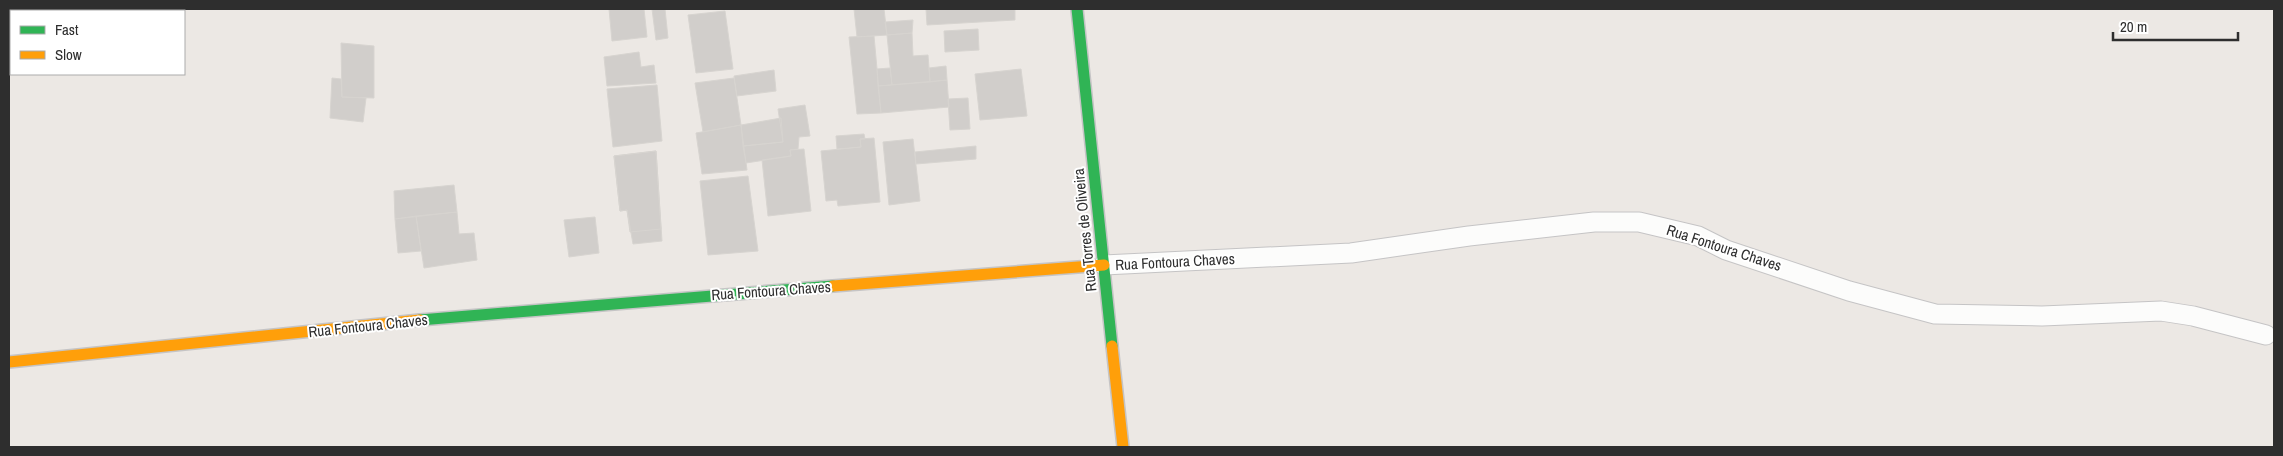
<svg xmlns="http://www.w3.org/2000/svg" width="2283" height="456" viewBox="0 0 2283 456" font-family="'Archivo Narrow',sans-serif">
  <style>
    .building { fill: #d1cecb; stroke: #d7d4d0 }
    .lines { fill: none; stroke-linecap: round; stroke-linejoin: round }
    .lane-casing { stroke: #c5c4c5; stroke-width: 21 }
    .fast-casing { stroke: #c5c4c5; stroke-width: 14 }
    .slow-casing { stroke: #c5c4c5; stroke-width: 14 }
    .lane { stroke: #fcfcfb; stroke-width: 19 }
    .fast { stroke: #30b455; stroke-width: 11 }
    .slow { stroke: #ff9f0a; stroke-width: 11 }
    .labels { text-anchor: middle; stroke-width: 4; stroke-linejoin: round; paint-order: stroke }
    .street-label { font-size: 15px; fill: #2e2e2e; stroke: #fff }
  </style>
  <rect width="100%" height="100%" fill="#ece8e4"/>
  <path class="building" d="M609 9H644L647 37 612 41Z
    M652 9H665L668 38 656 40Z
    M854 9H884L887 35 857 37Z
    M926 9H1015V20L927 25Z
    M725 11 733 69 696 73 688 15Z
    M913 20 912 33 887 35 885 22Z
    M978 29 979 50 945 52 944 31Z
    M912 33 913 56 928 55 930 82 892 85 887 35Z
    M874 36 881 113 857 114 849 37Z
    M341 43 374 46V98L342 97Z
    M639 52 641 67 654 65 656 83 607 86 604 57Z
    M946 66 947 80 930 82 929 68Z
    M890 68 892 85 878 86 877 69Z
    M1021 69 1027 116 980 120 975 74Z
    M774 70 776 91 737 96 734 76Z
    M332 78 341 79 342 97 366 98 363 122 330 118Z
    M734 78 741 125 703 132 695 83Z
    M947 80 949 107 881 113 878 86Z
    M657 85 662 141 613 147 607 89Z
    M968 98 970 129 950 130 948 99Z
    M805 105 810 136 799 137 798 149 790 150 791 156 746 163 743 146 783 142 778 109Z
    M781 118 783 142 743 146 741 125Z
    M741 125 747 170 702 174 696 133Z
    M864 134 865 139H860L861 147 837 149 836 136Z
    M874 138 880 202 838 206 837 200 826 201 821 151 861 147 860 139Z
    M913 139 920 201 889 205 883 142Z
    M976 146V159L916 164 915 152Z
    M804 149 811 211 768 216 762 160 791 156 790 150Z
    M656 151 661 229 630 232 627 210 620 211 614 156Z
    M656 151 662 241 633 244 627 210 620 211 614 156Z
    M748 176 758 251 708 255 700 181Z
    M454 185 457 212 395 219 394 191Z
    M457 212 459 234 474 233 477 260 424 268 416 216Z
    M416 216 421 251 398 253 395 219Z
    M595 217 599 253 569 257 564 220Z"/>
  <g class="lines">
    <defs>
      <path id="lane" d="M1104 265 1351 253 1469 236 1594 222H1639L1698 236 1726 250 1849 291 1935 314 2042 316 2161 311 2193 316 2266 335"/>
      <path id="fast" d="M1077 9 1112 346
        M420 320 833 286"/>
      <path id="slow" d="M833 286 1104 265
        M1112 346 1123 447
        M9 362 420 320"/>
    </defs>
    <use href="#lane" class="lane-casing"/>
    <use href="#fast" class="fast-casing"/>
    <use href="#slow" class="slow-casing"/>
    <use href="#lane" class="lane"/>
    <use href="#fast" class="fast"/>
    <use href="#slow" class="slow"/>
  </g>
  <g class="labels">
    <g class="street-label">
      <text transform="translate(1085 230) rotate(-96)" y="5">Rua Torres de Oliveira</text>
      <text transform="translate(1724 248) rotate(18)" y="5">Rua Fontoura Chaves</text>
      <text transform="translate(1175 262) rotate(-3)" y="5">Rua Fontoura Chaves</text>
      <text transform="translate(771 291) rotate(-4)" y="5">Rua Fontoura Chaves</text>
      <text transform="translate(368 326) rotate(-6)" y="5">Rua Fontoura Chaves</text>
    </g>
  </g>
  <rect width="2283" height="456" fill="none" stroke="#2e2e2e" stroke-width="20"/>
  <rect x="10" y="10" width="175" height="65" fill="#ffffff" stroke="#ababab"/>
  <rect x="20" y="26" width="25" height="8" fill="#30b455" stroke="#ababab"/>
  <text x="55" y="35" font-size="15" fill="#2e2e2e">Fast</text>
  <rect x="20" y="51" width="25" height="8" fill="#ff9f0a" stroke="#ababab"/>
  <text x="55" y="60" font-size="15" fill="#2e2e2e">Slow</text>
  <path d="M2113 32v8h125v-8" fill="none" stroke="#2e2e2e" stroke-width="2.5"/>
  <text x="2120" y="32" font-size="15" fill="#2e2e2e" stroke="#ffffff" stroke-width="4" paint-order="stroke">20 m</text>
</svg>
